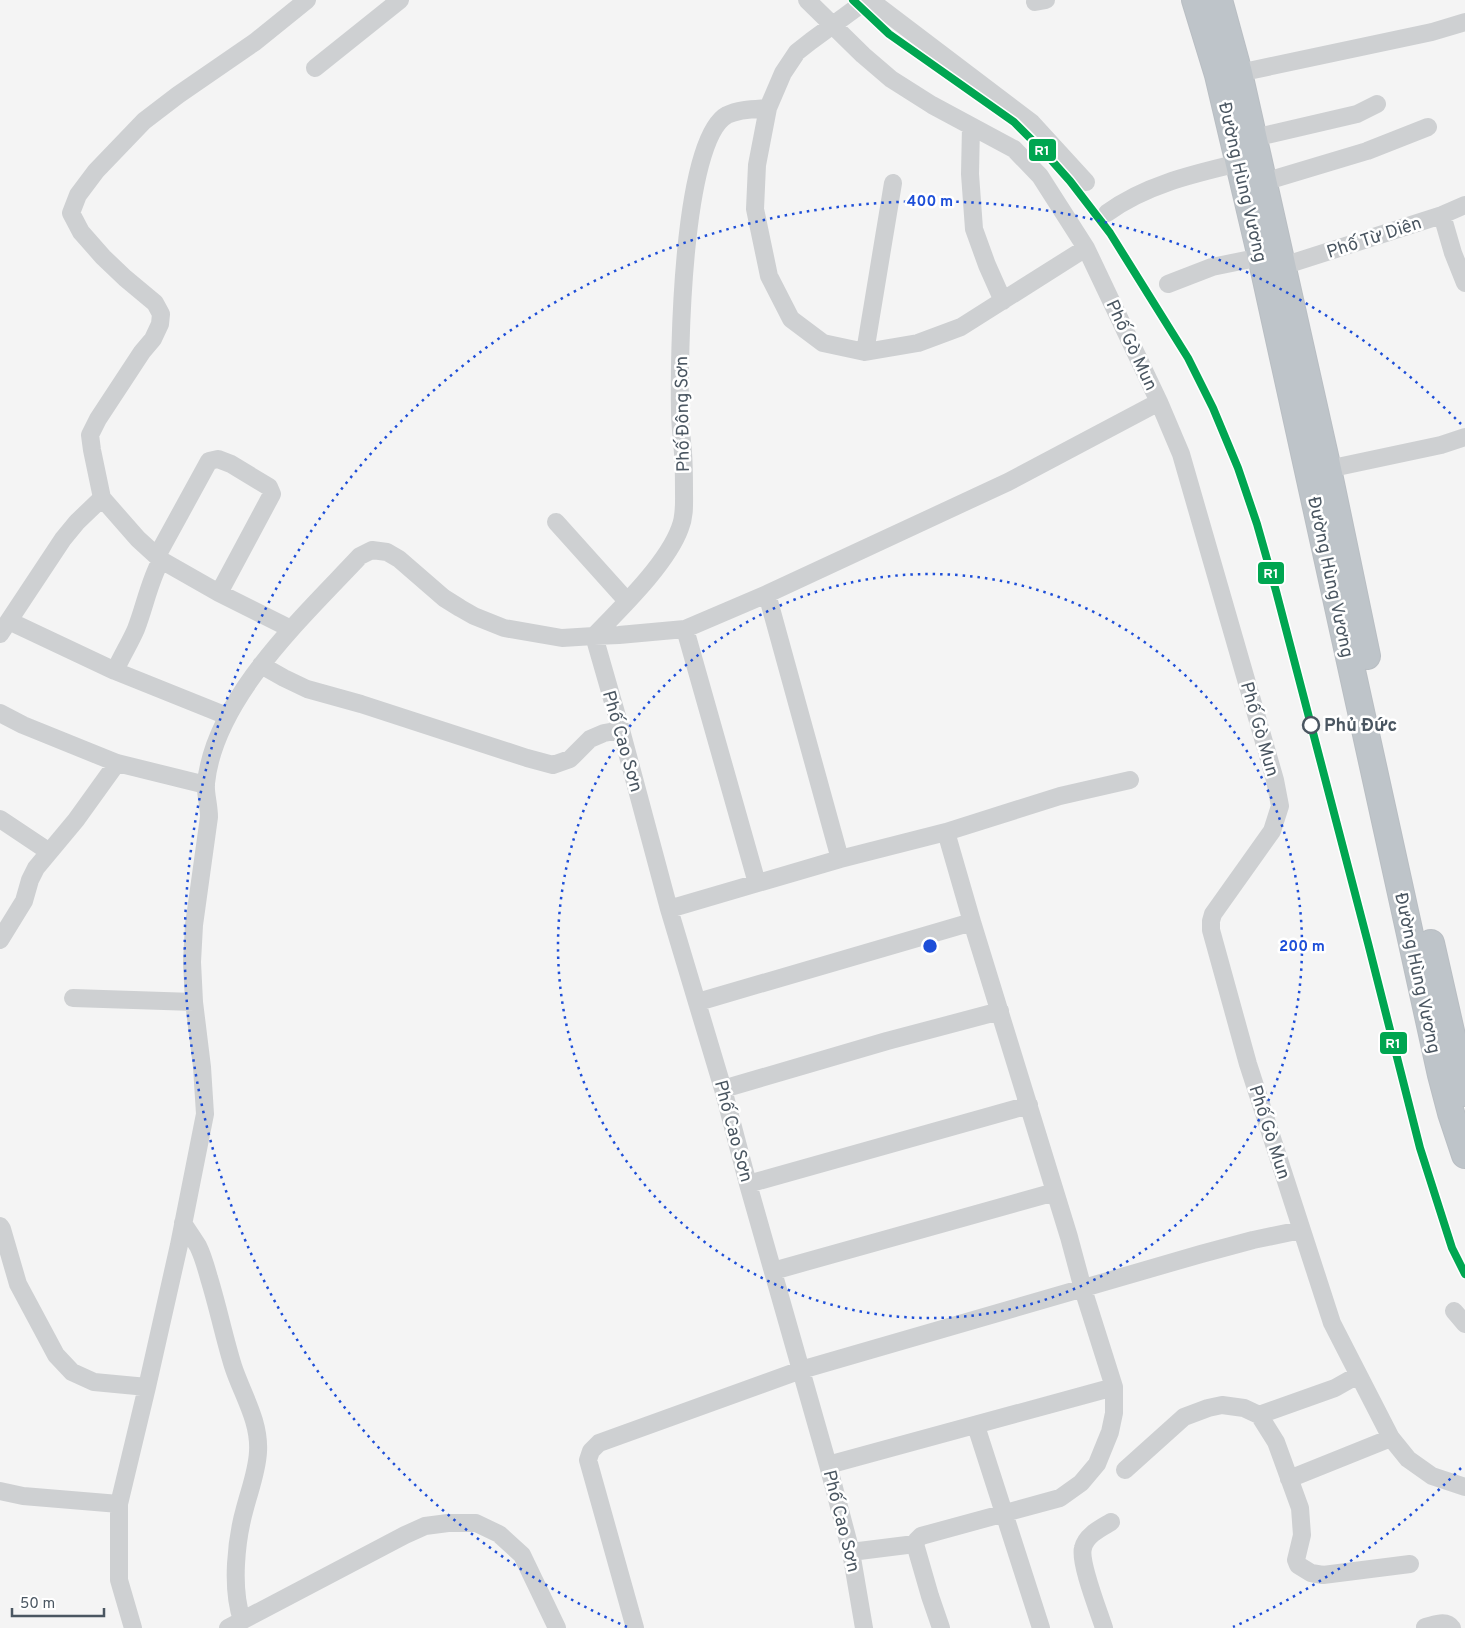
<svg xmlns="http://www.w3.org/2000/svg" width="1465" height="1628" viewBox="0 0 1465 1628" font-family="Overpass,sans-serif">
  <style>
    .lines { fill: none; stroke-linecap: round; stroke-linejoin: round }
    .highway-casing { stroke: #b9bec3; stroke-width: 28 }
    .minor { stroke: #ced0d2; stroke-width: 18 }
    .highway { stroke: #bec4c9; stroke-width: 26 }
    .rail-1-casing { stroke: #fff; stroke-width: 11 }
    .rail-1 { stroke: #00a651; stroke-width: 8 }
    .ring { fill: none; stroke: #1d4ed8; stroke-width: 2.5; stroke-dasharray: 2.5 5 }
    .stop-dot { fill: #fff; stroke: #4a5661; stroke-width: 2.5 }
    .labels { text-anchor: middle; stroke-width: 5; stroke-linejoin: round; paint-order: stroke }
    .street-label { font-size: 18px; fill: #4a5661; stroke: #fff }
    .stop-label { font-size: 18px; font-weight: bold; fill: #4a5661; stroke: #fff; text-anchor: start }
    .centre { fill: #1d4ed8; stroke: #fff; stroke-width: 2.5 }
    .ring-label { font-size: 15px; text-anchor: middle; font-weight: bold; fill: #1d4ed8; stroke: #fff; stroke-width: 5; stroke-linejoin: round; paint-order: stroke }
    .line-badge { stroke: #fff; stroke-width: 2 }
    .badge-label { font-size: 14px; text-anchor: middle; font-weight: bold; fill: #fff }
  </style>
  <rect width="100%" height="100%" fill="#f4f4f4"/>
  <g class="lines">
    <defs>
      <path id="highway" d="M1195 0 1218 75 1261 257 1441 1075 1451 1113 1465 1155
        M1219 0 1239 73 1328 469 1367 656
        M1431 943 1465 1093"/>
    </defs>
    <use href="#highway" class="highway-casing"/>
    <path class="minor" d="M807 0 863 55 891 79 932 105 1014 149 1040 176 1086 248 1159 402 1181 454 1275 780 1280 806 1272 831 1213 914 1211 921V930L1248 1064 1332 1323 1391 1438 1408 1459 1432 1476 1465 1487
      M870 0 1032 123 1086 182
      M1035 2 1046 0
      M315 68 400 0
      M1239 73 1432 32 1465 22
      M768 108 757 165 755 209 769 276 791 319 823 343 865 352 918 343 961 327 1086 248
      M971 126 970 174 974 229 987 265 1003 301
      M1254 138 1357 114 1377 104
      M1264 182 1367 151 1428 127
      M1107 213C1145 185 1193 174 1239 163
      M1442 215 1453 253 1465 283
      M1283 266 1442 215 1465 205
      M1168 284 1212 267 1261 257
      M865 352 893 183
      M1328 469 1441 445 1465 437
      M556 522 627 601
      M157 556 209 461 218 459 231 464 269 487 272 494 219 593
      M767 594 840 859
      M9 621 115 671 227 716
      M291 629 219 593 161 560 138 539 102 498 92 450 90 435 98 419 142 352 153 339 160 324 161 314 155 303 125 278 103 257 81 232 71 213 78 195 96 171 144 121 178 95 255 42 307 0
      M685 629 757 883
      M0 634 63 539 77 522 102 498
      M261 665 284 678 307 689 361 704 527 758 553 765 570 759 590 739 604 733 621 730
      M115 671C121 657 130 643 136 629 145 606 149 582 161 560
      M0 713 23 725 117 763 206 785
      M0 819 48 851
      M669 909 840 859 946 832 1060 796 1130 780
      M0 940 24 901 30 880 36 868 76 820 117 763
      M73 998 194 1002
      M698 1002 972 922
      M723 1089 887 1041 1000 1011
      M748 1184 1029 1105
      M183 1223C188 1231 193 1238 198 1246 203 1256 206 1267 209 1278 218 1307 224 1337 233 1366 242 1394 260 1421 258 1452 257 1471 250 1489 245 1508 236 1540 231 1588 242 1620
      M0 1226 2 1229 18 1284 56 1355 72 1372 94 1382 147 1387
      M773 1271 1055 1192
      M1454 1311 1465 1324
      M1259 1415 1276 1442 1300 1508 1302 1535 1296 1560 1298 1565 1311 1573 1323 1575 1410 1564
      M976 1426 1041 1628
      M828 1465 1114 1387
      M1125 1470 1184 1417 1208 1408 1222 1405 1244 1408 1259 1415 1335 1388 1358 1375
      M1289 1479 1391 1438
      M0 1491 23 1496 119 1504
      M851 1552 915 1544
      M1425 1627C1434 1625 1446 1619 1452 1628
      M133 1628 119 1580V1504L147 1387 179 1245 205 1114 202 1067 194 1002 192 962 194 925 209 817C209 805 205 793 206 783 215 697 304 616 360 556L372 550 387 552 399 559 444 598 460 608 474 616 504 628 562 638 594 636C621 608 667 564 680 528 685 516 684 503 684 491 684 478 684 465 683 453 682 439 680 425 680 411 679 360 681 140 727 115 739 109 755 109 768 108L783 73 797 52 811 41 867 0
      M228 1628 405 1535 425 1526 448 1523H476L499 1534 522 1555 557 1628
      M635 1628 588 1460 591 1451 599 1443 801 1370 1201 1254 1253 1240 1301 1230
      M864 1628 851 1552 828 1465 748 1184 723 1089 669 909 621 730 594 636 619 635 685 629 767 594 1008 482 1159 402
      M941 1628 930 1596 915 1544 917 1540 921 1536 1060 1498 1081 1483 1097 1464 1110 1432 1114 1413V1387L1083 1289 1069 1237 972 922 946 832
      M1104 1628C1099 1612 1079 1562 1083 1548 1086 1535 1101 1528 1111 1522"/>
    <use href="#highway" class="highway"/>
    <defs>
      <path id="rail-1" d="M853 0 889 34 1014 122 1045 153 1070 181 1110 233 1188 358 1213 408 1238 468 1257 524 1276 591 1368 943 1420 1148 1452 1248 1465 1274"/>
    </defs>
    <use href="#rail-1" class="rail-1-casing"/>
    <use href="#rail-1" class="rail-1"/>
  </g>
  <g class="ring">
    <circle cx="930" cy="946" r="372"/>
    <path d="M1461 1468A745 745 0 0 1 1233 1627M627 1627A745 745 0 1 1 1461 424"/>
  </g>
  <circle class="stop-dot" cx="1311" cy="725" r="8"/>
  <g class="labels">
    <g class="street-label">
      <text transform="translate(1243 182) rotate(77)" y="6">Đường Hùng Vương</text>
      <text transform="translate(1374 237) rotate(-18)" y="6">Phố Từ Diên</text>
      <text transform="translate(1132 345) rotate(65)" y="6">Phố Gò Mun</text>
      <text transform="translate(682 414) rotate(-91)" y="6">Phố Đông Sơn</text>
      <text transform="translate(1331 577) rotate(78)" y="6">Đường Hùng Vương</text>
      <text transform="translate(1260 729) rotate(74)" y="6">Phố Gò Mun</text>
      <text transform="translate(623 741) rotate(74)" y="6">Phố Cao Sơn</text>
      <text transform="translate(1418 973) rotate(78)" y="6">Đường Hùng Vương</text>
      <text transform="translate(734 1131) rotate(75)" y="6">Phố Cao Sơn</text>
      <text transform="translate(1270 1132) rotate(72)" y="6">Phố Gò Mun</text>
      <text transform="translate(842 1521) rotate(76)" y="6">Phố Cao Sơn</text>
    </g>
    <g class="stop-label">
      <text x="1324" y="731">Phủ Đức</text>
    </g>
  </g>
  <circle cx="930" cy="946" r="8" class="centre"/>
  <g class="ring-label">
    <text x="930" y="206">400 m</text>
    <text x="1302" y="951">200 m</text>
  </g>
  <g class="line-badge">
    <rect x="1028" y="138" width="29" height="24" rx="5" fill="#00a651"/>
    <rect x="1257" y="561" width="28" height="24" rx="5" fill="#00a651"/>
    <rect x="1379" y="1031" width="29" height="24" rx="5" fill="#00a651"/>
  </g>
  <g class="badge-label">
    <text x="1042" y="155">R1</text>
    <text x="1271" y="578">R1</text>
    <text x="1393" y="1048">R1</text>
  </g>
  <path d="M12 1608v8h92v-8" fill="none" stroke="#4a5661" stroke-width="2.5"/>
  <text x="20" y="1608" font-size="15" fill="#4a5661" stroke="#ffffff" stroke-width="4" paint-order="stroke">50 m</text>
</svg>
